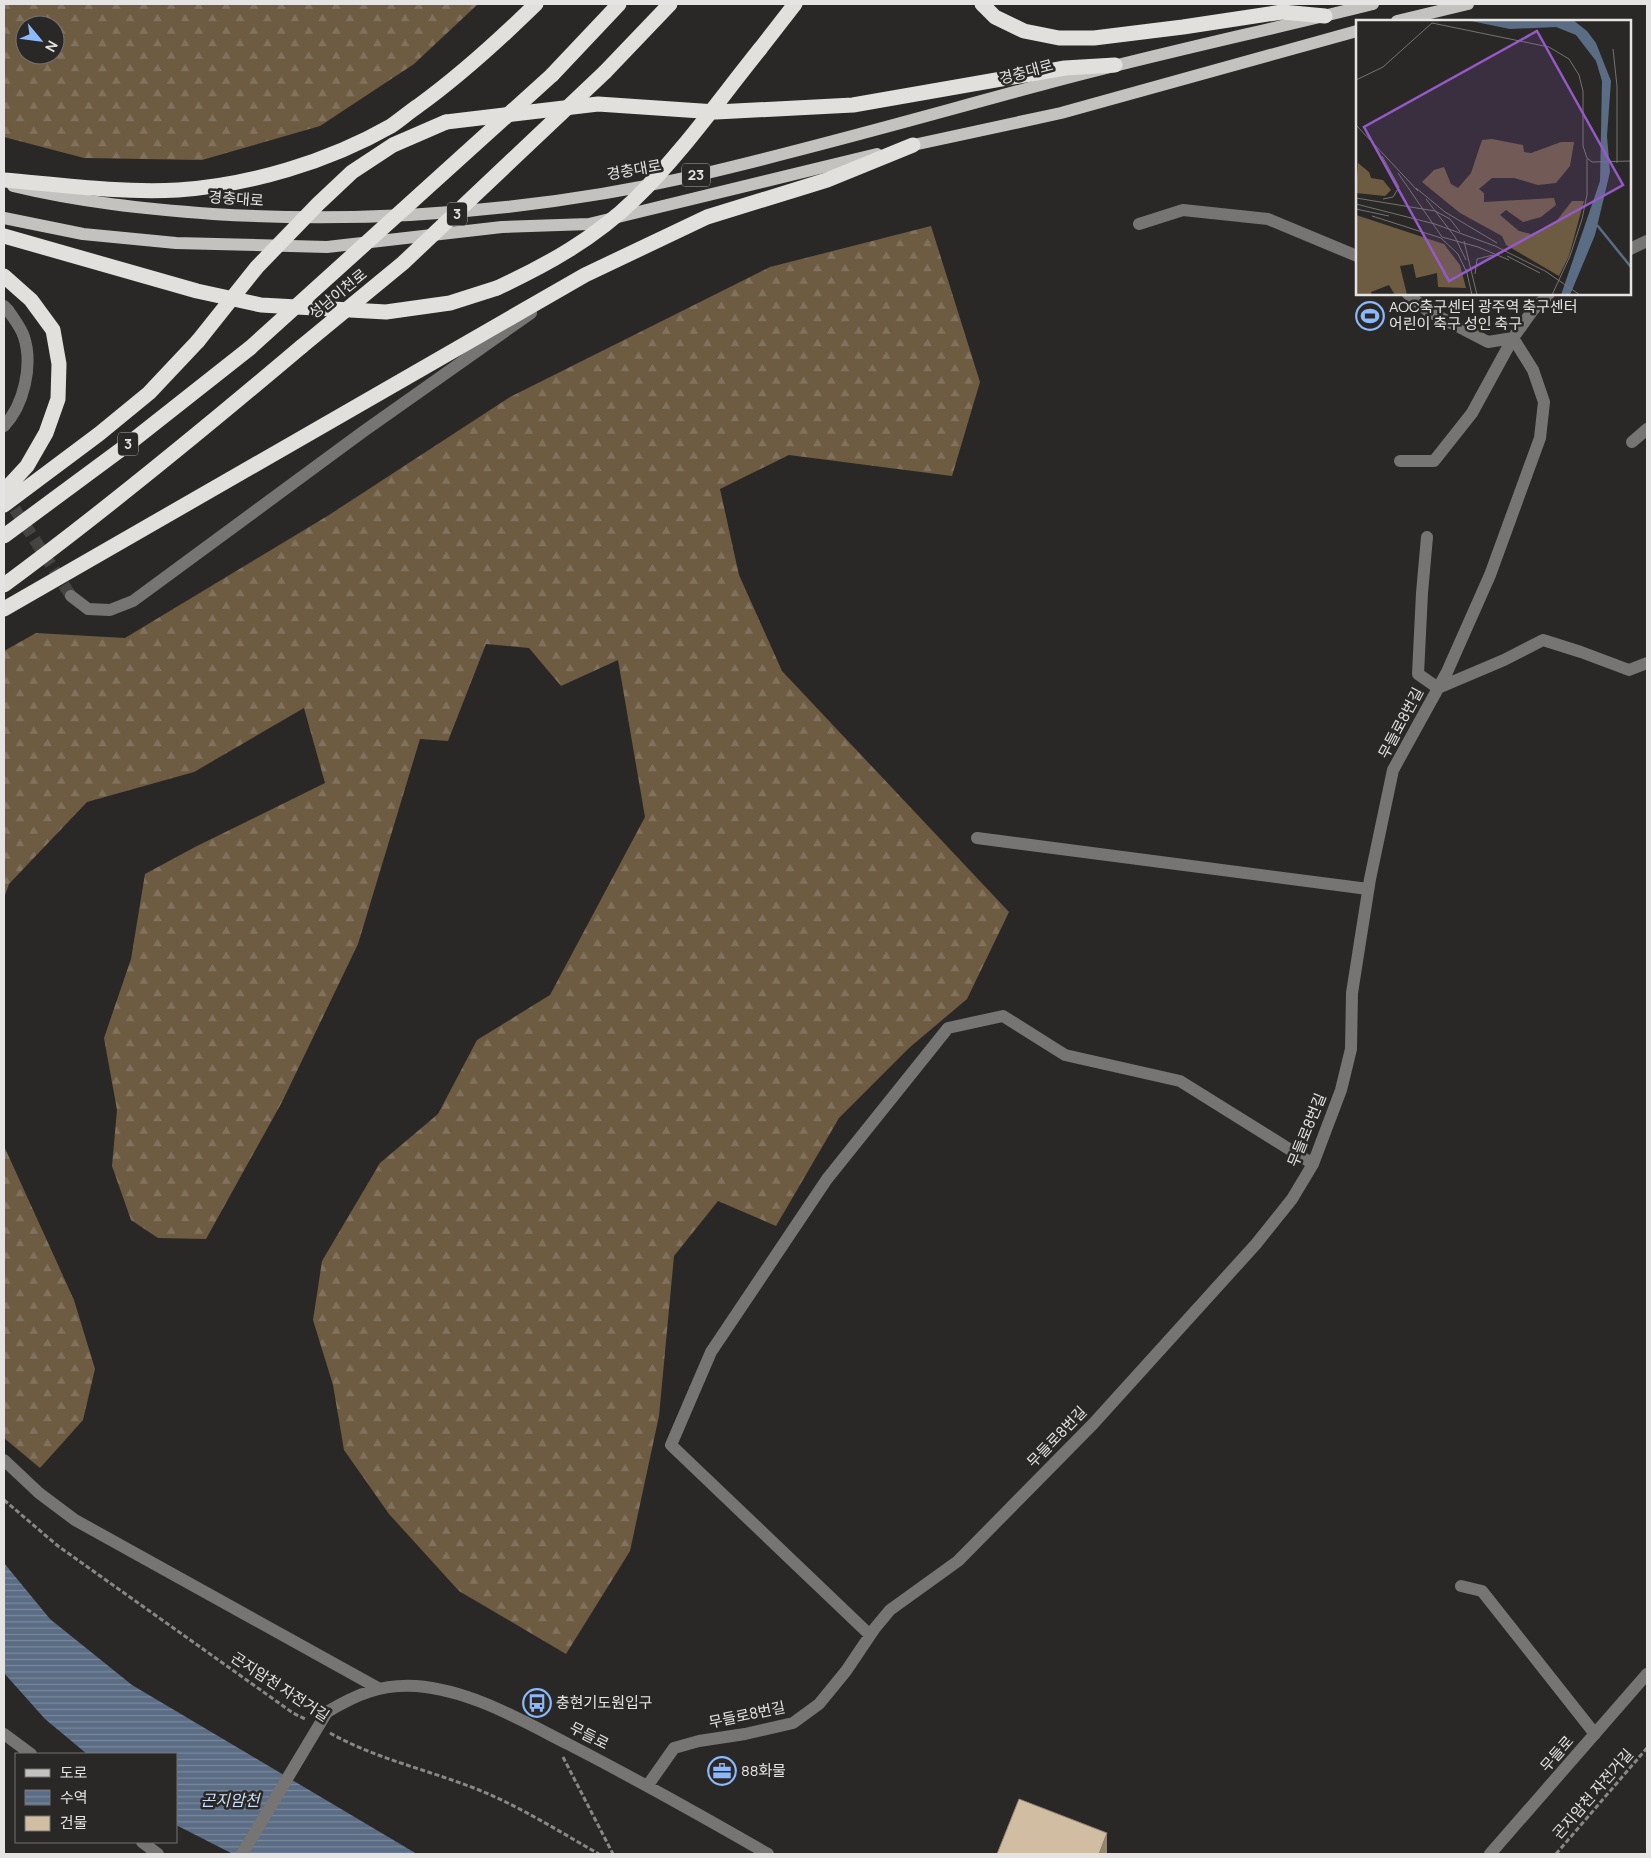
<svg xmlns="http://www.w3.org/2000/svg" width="1651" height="1858" viewBox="0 0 1651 1858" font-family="Manrope,'Noto Sans KR',sans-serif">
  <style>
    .forest { fill: url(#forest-firs); fill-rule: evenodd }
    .water { fill: url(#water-rules) }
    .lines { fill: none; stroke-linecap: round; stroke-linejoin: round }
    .minor-tunnel { stroke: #464442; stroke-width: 12; stroke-dasharray: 12 6; stroke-linecap: butt }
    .path { stroke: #888785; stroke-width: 3; stroke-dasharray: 5 2.5; stroke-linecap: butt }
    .minor { stroke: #767574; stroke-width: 12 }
    .major { stroke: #c3c2bf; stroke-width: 12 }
    .highway { stroke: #e2e0dd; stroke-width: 15 }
    .minor-bridge { stroke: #767574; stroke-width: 12 }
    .highway-bridge { stroke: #e2e0dd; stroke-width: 15 }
    .shaded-wall { fill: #928471 }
    .building { fill: #d1bda1; stroke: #928471 }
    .labels { text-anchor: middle; stroke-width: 5; stroke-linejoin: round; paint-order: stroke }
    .shield { fill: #2a2826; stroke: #adacaa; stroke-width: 1 }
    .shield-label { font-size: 14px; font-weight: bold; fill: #e5e4e3 }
    .street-label { font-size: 15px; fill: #e5e4e3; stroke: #2a2826 }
    .poi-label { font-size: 15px; fill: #e5e4e3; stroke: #2a2826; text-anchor: start }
    .water-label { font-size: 16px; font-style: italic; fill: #cbdefb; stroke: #2a2826 }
    .inset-river { fill: none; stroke: #5b6c85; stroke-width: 2.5 }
    .inset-road { fill: none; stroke: #757372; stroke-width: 1 }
    .view { fill: #965ac8; fill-opacity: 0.15; stroke: #965ac8; stroke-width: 2.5 }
    .inset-edge { fill: none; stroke: #e5e4e3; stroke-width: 2.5 }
  </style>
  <defs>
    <pattern id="forest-firs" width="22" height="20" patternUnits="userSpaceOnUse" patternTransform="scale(1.25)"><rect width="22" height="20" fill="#6d5b42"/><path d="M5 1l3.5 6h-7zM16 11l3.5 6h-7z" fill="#82725d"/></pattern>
    <pattern id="water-rules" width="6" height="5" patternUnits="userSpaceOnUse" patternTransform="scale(1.25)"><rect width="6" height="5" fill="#5b6c85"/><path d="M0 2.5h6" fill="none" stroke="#7a889c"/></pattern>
  </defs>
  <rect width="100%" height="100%" fill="#2a2826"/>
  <path class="forest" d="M4 4H478L414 64 320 126 202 160 84 158 4 137ZM25 25H55V55H25Z
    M931 226 980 382 952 476 789 455 720 489 739 575 782 671 1009 912 967 999 909 1048 839 1118 776 1226 718 1201 674 1256 659 1416 630 1551 566 1654 459 1591 389 1514 344 1450 333 1385 313 1320 322 1261 380 1163 438 1114 477 1040 550 995 645 817 618 660 561 686 529 648 486 644 448 741 420 739 358 944 282 1102 206 1239 158 1238 131 1220 112 1166 117 1110 104 1038 131 959 145 874 195 847 325 783 304 708 194 772 87 802 9 884 4 898V651L36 633 125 638 329 515 510 397 770 267Z
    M4 1146 74 1300 95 1369 83 1420 40 1468 4 1438Z"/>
  <path class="water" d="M4 1563 50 1619 132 1685 417 1854H233L176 1825V1754H87L45 1719 4 1673Z"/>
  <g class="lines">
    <path class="minor-tunnel" d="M5 494 71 596"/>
    <path class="path" d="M4 1500 58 1546 293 1713 307 1720
      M330 1733C376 1759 429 1770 479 1790 521 1807 560 1832 599 1854
      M563 1757 613 1854
      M1556 1854 1647 1748"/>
    <path class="minor" d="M1139 224 1183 210 1268 219 1357 256
      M1630 249 1647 241
      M1408 294 1428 311 1488 342 1513 338
      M4 306 8 310C13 318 21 327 24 337 33 365 24 405 4 426
      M1632 442 1647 429
      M1400 461H1434L1472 413 1513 338
      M1427 537 1422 593 1418 674 1438 688 1504 660 1543 640 1581 652 1629 670 1647 663
      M71 596 88 609 110 610 133 601 364 431 531 313
      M977 838 1368 889
      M4 1460 39 1493 75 1520 378 1688
      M1461 1586 1482 1591 1595 1734
      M870 1635 671 1445 711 1352 827 1179 948 1028 1003 1016 1065 1055 1180 1081 1313 1164
      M327 1712C357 1694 381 1684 416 1686 470 1690 521 1720 568 1744 636 1779 702 1816 768 1854
      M4 1734 31 1754
      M648 1785 674 1748 699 1741 745 1734 793 1723 819 1704 846 1671 875 1628 890 1610 958 1561 1093 1424 1256 1244 1292 1199 1313 1164 1341 1090 1351 1049 1352 993 1360 942 1370 879 1393 770 1447 672 1490 575 1540 438 1544 402 1533 370 1513 338 1533 310 1549 294
      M142 1842 158 1854
      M1490 1854 1647 1674"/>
    <path class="major" d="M1397 21 1468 4
      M904 147 1061 113 1357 31
      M13 186C79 202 145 209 213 214 376 224 538 211 698 175 815 148 932 114 1048 83 1156 54 1265 31 1373 4
      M4 218 83 234 176 243 327 247 502 227 589 224 877 154"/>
    <path class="highway" d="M982 4 995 17 1024 31 1059 38H1094L1183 27 1282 12 1325 16
      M760 49 795 4
      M605 72 670 4
      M552 75 619 4
      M446 122 598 104 716 112 853 105 1065 68 1115 65
      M4 180C61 185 120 193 178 190 250 185 328 162 391 126 400 120 409 112 418 106 461 75 498 41 536 4
      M4 236 197 291 261 305 386 312 450 303 497 288
      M4 276 31 300 53 330 59 364 58 399 46 433 27 466 4 491
      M4 505 99 434 149 393 198 341
      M4 536 127 445 250 348
      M4 585C106 510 204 429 301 347
      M4 609 585 275 707 217 827 180 913 145"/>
    <path class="minor-bridge" d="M242 1854 327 1712"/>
    <path class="highway-bridge" d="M497 288C547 265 595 238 635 199 681 154 719 100 760 49
      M198 341 257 267 318 204 352 172 393 145 446 122
      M301 347 403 263 605 72
      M250 348 552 75"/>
  </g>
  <path class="shaded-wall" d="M1107 1833V1854H1099Z"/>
  <path class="building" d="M1019 1799 1107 1833 1099 1854H997Z"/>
  <defs>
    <symbol id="stadium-ring" viewBox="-11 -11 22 22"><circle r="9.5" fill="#2a2826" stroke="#8cb9fc" stroke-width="1.5"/><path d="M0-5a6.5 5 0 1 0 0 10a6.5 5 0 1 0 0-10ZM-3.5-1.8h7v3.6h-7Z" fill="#8cb9fc"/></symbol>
    <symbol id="bus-ring" viewBox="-11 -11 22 22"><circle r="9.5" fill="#2a2826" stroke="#8cb9fc" stroke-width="1.5"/><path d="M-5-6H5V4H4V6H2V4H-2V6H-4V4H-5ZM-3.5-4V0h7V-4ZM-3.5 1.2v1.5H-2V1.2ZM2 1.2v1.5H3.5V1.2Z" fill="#8cb9fc"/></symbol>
    <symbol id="office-ring" viewBox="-11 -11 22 22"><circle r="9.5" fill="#2a2826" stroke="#8cb9fc" stroke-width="1.5"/><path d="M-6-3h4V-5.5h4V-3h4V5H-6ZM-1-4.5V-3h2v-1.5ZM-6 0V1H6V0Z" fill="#8cb9fc"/></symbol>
  </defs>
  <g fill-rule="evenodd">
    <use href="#stadium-ring" x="1354" y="300" width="32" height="32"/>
    <use href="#bus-ring" x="521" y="1687" width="32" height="32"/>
    <use href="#office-ring" x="706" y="1755" width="32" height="32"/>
  </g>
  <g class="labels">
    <g class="shield">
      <rect x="682" y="163.5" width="28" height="23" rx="4"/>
      <rect x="447" y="202.5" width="20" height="23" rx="4"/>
      <rect x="118" y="432.5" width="20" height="23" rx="4"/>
    </g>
    <g class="shield-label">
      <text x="696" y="180">23</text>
      <text x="457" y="219">3</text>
      <text x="128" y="449">3</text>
    </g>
    <g class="street-label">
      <text transform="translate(1026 72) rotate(-15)" y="5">경충대로</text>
      <text transform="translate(634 170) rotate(-10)" y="5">경충대로</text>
      <text transform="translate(236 199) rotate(4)" y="5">경충대로</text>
      <text transform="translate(338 294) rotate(-39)" y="5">성남이천로</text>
      <text transform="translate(1401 723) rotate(-62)" y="5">무들로8번길</text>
      <text transform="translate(1307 1130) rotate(-68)" y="5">무들로8번길</text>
      <text transform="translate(1057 1437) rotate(-46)" y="5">무들로8번길</text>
      <text transform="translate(280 1687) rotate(33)" y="5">곤지암천 자전거길</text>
      <text transform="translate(747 1715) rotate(-12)" y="5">무들로8번길</text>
      <text transform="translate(589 1736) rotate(27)" y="5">무들로</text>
      <text transform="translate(1557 1754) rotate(-49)" y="5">무들로</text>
      <text transform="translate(1593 1794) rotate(-49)" y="5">곤지암천 자전거길</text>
    </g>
    <g class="poi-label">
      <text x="1389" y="312">AOC축구센터 광주역 축구센터<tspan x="1389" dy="17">어린이 축구 성인 축구</tspan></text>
      <text x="556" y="1708">충현기도원입구</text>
      <text x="741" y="1776">88화물</text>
    </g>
    <g class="water-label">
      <text x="230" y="1806">곤지암천</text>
    </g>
  </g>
  <g transform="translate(1356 20)">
    <rect width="275" height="275" fill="#2a2826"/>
    <path d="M136 119 167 125 168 132 175 133 205 122H218L214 146 200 163 182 165 158 158H136L123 169 128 173V182L198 178 200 185 185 197 167 202 150 190 144 195 163 211 175 214 198 204 216 181H228L213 236 203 256 150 225 146 216 104 193 66 162 78 150 88 147 95 164 102 168 115 153 126 120ZM2 143 13 152 15 158 27 160 35 170 29 176 0 173ZM0 195 88 224 104 245 110 268 82 267 81 253 60 258 57 244 44 246 51 275H39L33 265 15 272 16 275 0 274Z" fill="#6d5b42"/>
    <path d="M110 0H217L231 11 240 23 255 61 251 116 254 152 239 215 214 275H205L244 161 246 61 240 41 220 15 200 7 154 9Z" fill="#5b6c85"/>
    <path class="inset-river" d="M241 205 275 247"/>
    <path class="inset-road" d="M257 29 261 66V143M0 60 27 47 76 3 193 27 213 39 223 55 227 71V126L231 138 236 142 275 141M0 105 62 171M26 136 43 167 37 177 27 179M42 153 86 217 122 227 153 240M60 168 89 192 141 223M0 178 79 191 94 199 104 212M70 179 99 217 110 240M0 184 79 204 139 226 189 251 224 275M0 189 33 196M16 196 85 218 102 234 111 253M108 221 121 275M151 236 184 253M110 249 116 275M119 254 121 239 137 235M196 275 214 236 226 199 231 175V139"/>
    <path class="view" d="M181 11 267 165 93 261 8 107Z"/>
    <rect width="275" height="275" class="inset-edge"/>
  </g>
  <rect width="1651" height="1858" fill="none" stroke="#e5e4e3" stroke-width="10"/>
  <rect x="15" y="1753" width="162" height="90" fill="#2a2826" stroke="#757372"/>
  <rect x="25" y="1769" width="25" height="8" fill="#c3c2bf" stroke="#757372"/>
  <text x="60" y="1778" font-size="15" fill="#e5e4e3">도로</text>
  <rect x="25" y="1790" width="25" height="15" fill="url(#water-rules)" stroke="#757372"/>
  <text x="60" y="1803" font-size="15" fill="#e5e4e3">수역</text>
  <rect x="25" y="1816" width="25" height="15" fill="#d1bda1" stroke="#757372"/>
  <text x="60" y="1828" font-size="15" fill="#e5e4e3">건물</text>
  <g transform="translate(40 40) rotate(119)"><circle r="24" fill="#2a2826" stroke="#757372"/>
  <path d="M0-4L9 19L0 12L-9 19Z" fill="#8cb9fc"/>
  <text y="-8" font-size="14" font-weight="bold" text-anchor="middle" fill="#e5e4e3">N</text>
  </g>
</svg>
